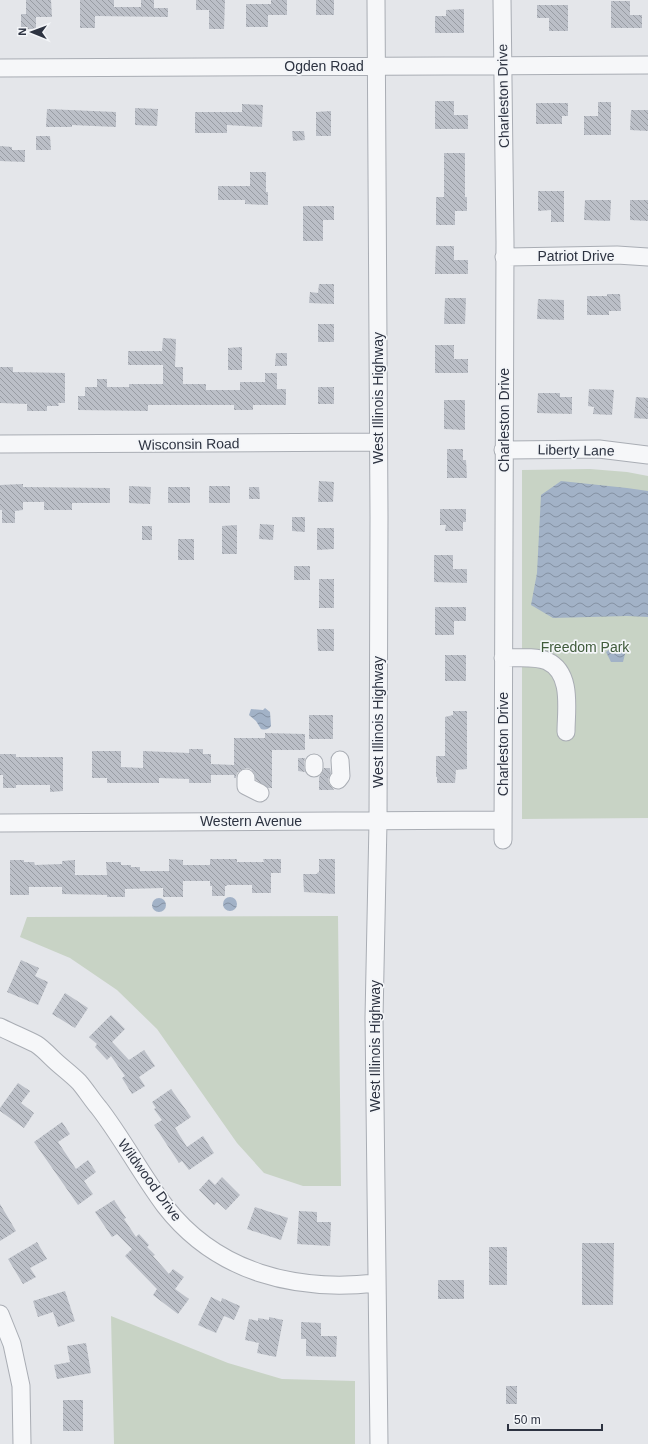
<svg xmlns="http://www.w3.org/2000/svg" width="648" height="1444" viewBox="0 0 648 1444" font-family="Helvetica,sans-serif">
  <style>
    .green { fill: #c8d3c5 }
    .water { fill: url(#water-waves) }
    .building { fill: url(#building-back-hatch) }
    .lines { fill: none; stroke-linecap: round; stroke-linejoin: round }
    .minor-casing { stroke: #a9adb4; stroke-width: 19 }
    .minor { stroke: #f6f7f9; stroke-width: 17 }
    .labels { text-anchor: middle; stroke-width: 3.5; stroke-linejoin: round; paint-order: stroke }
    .street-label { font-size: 14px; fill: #2d3341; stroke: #f3f5f8 }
    .park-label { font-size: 14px; fill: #405b3b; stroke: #f3f5f8 }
  </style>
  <defs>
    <pattern id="water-waves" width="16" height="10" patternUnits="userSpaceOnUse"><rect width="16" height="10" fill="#a2b2c7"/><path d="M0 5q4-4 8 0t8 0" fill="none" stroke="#8491a3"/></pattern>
    <pattern id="building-back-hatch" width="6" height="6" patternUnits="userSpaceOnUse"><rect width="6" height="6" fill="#bbbfc7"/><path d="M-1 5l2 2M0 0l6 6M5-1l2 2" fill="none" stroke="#989ca3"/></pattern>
  </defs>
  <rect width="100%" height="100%" fill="#e4e6ea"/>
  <path class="green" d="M590 469 627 472 648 476V818L522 819V470Z
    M338 916 341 1186H303L264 1173 237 1143 157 1029 117 990 70 958 20 937 27 917Z
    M111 1316 228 1363 282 1379 355 1381V1444H114Z"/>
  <path class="water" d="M561 481 627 488 648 491V617L627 616 553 618 531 605 537 573 541 495Z
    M616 644 626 650 623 662H611L606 652Z
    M265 708 270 712 271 726C268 730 265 730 261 729L256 721 249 715 251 709 263 710Z
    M223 904a7 7 0 1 1 14 0a7 7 0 1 1-14 0Z
    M152 905a7 7 0 1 1 14 0a7 7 0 1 1-14 0Z"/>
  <path class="building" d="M26 0H51L52 17H36V29H21V14H26Z
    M80 0H114V7H141V0H154V8H168V17L95 16V28H80Z
    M196 0H225L224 29H209V10H196Z
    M271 0H287V15H268V27H246V4H271Z
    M316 0H334V15H316Z
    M611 1H630V15H642V28H611Z
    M537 5H568V31H549V18H537Z
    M464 9V33H435V16H446V10Z
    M435 101H454V115H468V129H435Z
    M598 102H611V135H584V116H598Z
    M536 103H568V116H562V124H536Z
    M242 104 263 105 262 127 227 125V133H195V112H242Z
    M135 108 158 109 157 126 135 125Z
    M47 109 116 112V127L72 125V127H46Z
    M631 110H648V131L630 130Z
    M331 111V136H316V112Z
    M292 131H304L305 140 293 141Z
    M36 136H50L51 150H36Z
    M0 146 12 147V150H25V162L0 161Z
    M444 153H465V197H467V211H455V225H436V197H444Z
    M250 172H266V192H268V205L245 204V200H218V186H250Z
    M538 191H564V222H551V210L538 211Z
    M585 200H611L610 221 584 220Z
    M630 200H648V221L630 220Z
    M303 206H334V220H323V241H303Z
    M436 246H454V260H468V274H435Z
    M319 284H334V304L309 303 310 292 318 293Z
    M607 294H620L621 311H609V315H587V296H607Z
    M445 298H466L465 324H444Z
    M538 299 564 300V320L537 319Z
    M318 324H334V342H318Z
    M163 338 176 339 175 367H183V384H206V390H240V382H265V373H277V389H286V405H253V410H234V405H148V411L78 410V396H85V387H97V379H107V387H129V384H163V365H128V351H162Z
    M435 345H454V359H468V373H435Z
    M242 347V370H228V348Z
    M276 353H287V366H275Z
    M0 367H13V372L65 373V403H58L59 406H47V411H27V404L0 403Z
    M318 387H334V404H318Z
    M589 389 614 390 612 415 593 414 594 407 588 406Z
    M538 393H560V397H572V414L537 413Z
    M636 397 648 398V419L634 418Z
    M444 400H465V430L444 429Z
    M447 449H463V460H466L467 478H447Z
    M319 481 334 482 333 502H318Z
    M23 484V487L110 488V503H72V510H44V502H23V510L15 511V523H2V510H0V485Z
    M129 486 151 487 150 504 129 503Z
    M209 486H230V503H209Z
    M168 487H190V503H168Z
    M249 487H259L260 499H249Z
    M440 509H466V522H463V531H445L446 525H440Z
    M292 517H305V532L292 531Z
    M260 524 274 525 273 540 259 539Z
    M237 525V554H222V526Z
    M142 526H152V540H142Z
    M317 528H334V549L317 550Z
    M178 539H194V560H178Z
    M434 555H453V569H467V583L434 582Z
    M294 566H310V580H294Z
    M319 579H334V608H319Z
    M435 607H466V621H454V635H435Z
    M317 629H334V651H318Z
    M445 655H466V681H445Z
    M453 711H467V769L456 770 455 783H437V777H436V756H445V717L453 715Z
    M309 715H333V739H309Z
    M265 733 305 734V750H272V788H268L256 780 254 773 251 769 246 768 241 770 237 773 236 778H234V775H211V783H189V779L159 778V783H107V778H92V751H121V767L143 768V751L189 753V749H203V754H211V764L234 765V738H265Z
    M0 754H16V757H63V791L50 792V785H16V788H3V775H0Z
    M298 758H305L304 763 305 772 298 771Z
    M324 768H330L331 773 328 779 329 784 334 790H319V777L322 773Z
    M169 859 183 860V865H210V859H237V862H264L263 859H281V873H271V893H252V885H227V886H225V896H212V886H210V881H183V897H163V888L125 889V897H107V895L62 894V887H29V895H10V860H24V862H34L35 865 62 864V861L75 860V875H107L106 862H121V865H131V867H140V871H169Z
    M319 859H335V894L304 892 303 874H317V873L319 872Z
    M21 960 39 968 35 976 48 982 38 1005 7 992Z
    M65 993 88 1008 75 1028 52 1014Z
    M111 1015 125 1029 112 1042 129 1060 144 1050 155 1066 139 1077 145 1086 132 1094 122 1078 125 1076 111 1056 107 1060 95 1047 97 1044 89 1037Z
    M18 1083 30 1091 21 1103 34 1113 24 1128 0 1111V1108Z
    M171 1089 191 1117 175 1128 187 1147 203 1136 214 1153 189 1170 182 1161 179 1163 154 1125 162 1120 154 1109 156 1108 152 1102Z
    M62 1122 70 1134 58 1142 76 1169 88 1160 96 1172 84 1181 93 1194 78 1205 34 1142Z
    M222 1177 240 1195 226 1210 217 1202 214 1205 199 1190 209 1179 215 1185Z
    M114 1200 126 1218 124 1219 136 1237 139 1234 149 1245 147 1247 155 1255 153 1256 169 1274 173 1269 184 1277 175 1289 189 1299 178 1314 153 1295 157 1289 125 1256 132 1249 117 1234 112 1237 95 1212Z
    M0 1204 16 1231 0 1241Z
    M255 1207 288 1218 281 1240 247 1229Z
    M299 1211 317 1212V1222H331L330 1246 297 1244Z
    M37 1242 47 1259 30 1268 36 1277 23 1284 8 1259Z
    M582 1243H614L613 1305H582Z
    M489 1247H507V1285H489Z
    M438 1280H464V1299H438Z
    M65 1291 75 1321 58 1327 53 1312 38 1317 33 1301Z
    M211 1297 221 1302 222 1298 240 1306 234 1320 224 1316 216 1333 198 1325Z
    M269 1317 283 1320 276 1357 257 1353 259 1343 245 1340 249 1319 258 1321V1318L269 1320Z
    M301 1322 321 1323V1336H337L336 1357 306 1356V1339H301Z
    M86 1343 91 1373 57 1379 54 1365 70 1362 67 1346Z
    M506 1386H517V1404H506Z
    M63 1400H83V1431H63Z"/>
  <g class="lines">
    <defs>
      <path id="minor" d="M376 0 379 517 378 822 374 1018 379 1444
        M502 0 505 242 503 840
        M0 68 648 65
        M504 257 617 255 648 257
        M0 444 378 442
        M503 450 599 449 648 455
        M503 658C516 658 536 656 547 661 573 673 566 710 566 732
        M314 763V768
        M246 778V786L260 793
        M338 780 341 776 340 760
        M0 823 503 820
        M0 1027C12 1033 24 1038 36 1044 41 1047 47 1053 52 1058 60 1066 70 1073 79 1082 86 1090 92 1100 99 1108 123 1139 141 1174 165 1206 217 1273 296 1292 376 1283
        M0 1314 12 1344 21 1386 22 1444"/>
    </defs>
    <use href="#minor" class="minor-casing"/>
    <use href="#minor" class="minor"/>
  </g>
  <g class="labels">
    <g class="street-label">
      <text x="324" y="71">Ogden Road</text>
      <text transform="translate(503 96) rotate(-91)" y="5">Charleston Drive</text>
      <text x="576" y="261">Patriot Drive</text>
      <text transform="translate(378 398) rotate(-90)" y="5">West Illinois Highway</text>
      <text transform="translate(504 420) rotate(-90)" y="5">Charleston Drive</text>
      <text transform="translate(189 444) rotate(-1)" y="5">Wisconsin Road</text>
      <text transform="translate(576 450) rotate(1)" y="5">Liberty Lane</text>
      <text transform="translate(378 722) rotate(-90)" y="5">West Illinois Highway</text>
      <text transform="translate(503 744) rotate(-90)" y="5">Charleston Drive</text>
      <text x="251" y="826">Western Avenue</text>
      <text transform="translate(375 1046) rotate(-90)" y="5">West Illinois Highway</text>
      <text transform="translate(150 1180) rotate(54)" y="5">Wildwood Drive</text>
    </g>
    <g class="park-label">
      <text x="585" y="652">Freedom Park</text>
    </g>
  </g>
  <g transform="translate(32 32) rotate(271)" stroke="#f3f5f8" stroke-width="3" paint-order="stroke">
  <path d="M0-3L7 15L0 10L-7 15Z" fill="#2d3341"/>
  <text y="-6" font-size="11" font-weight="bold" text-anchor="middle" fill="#2d3341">N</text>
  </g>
  <path d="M508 1424v6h94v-6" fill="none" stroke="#2d3341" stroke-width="2"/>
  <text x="514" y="1424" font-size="12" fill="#2d3341" stroke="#f3f5f8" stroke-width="3" paint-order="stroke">50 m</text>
</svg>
